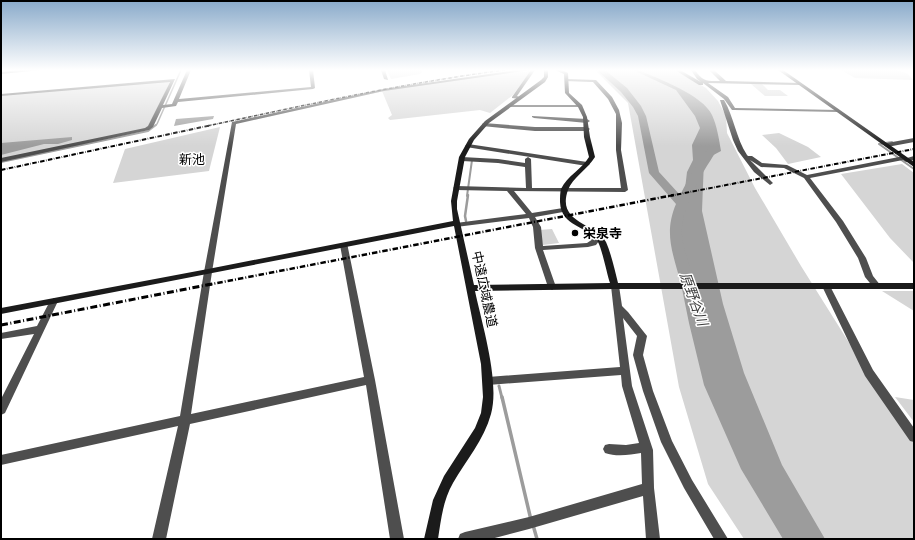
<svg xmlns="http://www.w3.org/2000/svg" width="915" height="540" viewBox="0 0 915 540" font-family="'Space Grotesk','Noto Sans JP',sans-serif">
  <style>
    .green { fill: #d5d5d5 }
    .water { fill: #9c9c9c }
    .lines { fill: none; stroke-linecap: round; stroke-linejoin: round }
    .stream-far4 { stroke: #9c9c9c; stroke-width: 1.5 }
    .stream-far3 { stroke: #9c9c9c; stroke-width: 2 }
    .stream-far2 { stroke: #9c9c9c; stroke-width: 2.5 }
    .stream-far1 { stroke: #9c9c9c; stroke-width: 3 }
    .stream { stroke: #9c9c9c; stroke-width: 3.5 }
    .river { fill: #9c9c9c; fill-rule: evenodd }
    .street { fill: #4e4e4e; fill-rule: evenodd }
    .secondary { fill: #1b1b1b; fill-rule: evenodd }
    .rail-far3 { stroke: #000; stroke-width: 1.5; stroke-dasharray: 3.5 1 0.5 1; stroke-linecap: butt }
    .rail-far2 { stroke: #000; stroke-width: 2; stroke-dasharray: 4.5 1.5 0.5 1.5; stroke-linecap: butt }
    .rail-far1 { stroke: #000; stroke-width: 2.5; stroke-dasharray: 5.5 2 1 2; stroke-linecap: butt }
    .rail { stroke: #000; stroke-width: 3; stroke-dasharray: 7 2.5 1 2.5; stroke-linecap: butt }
    .poi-dot { fill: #000; stroke: #fff; stroke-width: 1.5 }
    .labels { text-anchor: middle; stroke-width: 3; stroke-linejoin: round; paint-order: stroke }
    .far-quarter-label { font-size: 13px; fill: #000; stroke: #fff }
    .poi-label { font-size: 13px; font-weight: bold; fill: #000; stroke: #fff; text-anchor: start }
    .street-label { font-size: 13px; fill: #000; stroke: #fff }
    .water-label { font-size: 14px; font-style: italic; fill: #3d3d3d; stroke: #fff }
  </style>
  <rect width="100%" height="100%" fill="#fff"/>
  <path class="green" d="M387 70H422V72L420 74 391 79Z
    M595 70H675L706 88 718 101 726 116 727 133 755 188 801 266 895 416 914 443V539H744L708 484 679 387 628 103Z
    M841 70H897L908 74 913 80 855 78Z
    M531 71 513 95 490 113 480 110 390 120 388 118 392 115 382 91 495 74Z
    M170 81 150 127 145 130 1 159V95Z
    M751 84H762L768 90H780L788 96H765Z
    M220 127 209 171 113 183 125 149Z
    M779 133 808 147 821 157 788 164 776 148 762 135Z
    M902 164 914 173V263L890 238 841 174Z
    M552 229 559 243 543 245 539 230Z
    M882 291H914V311Z
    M895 397 914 400V422Z"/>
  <path class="water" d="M633 70H638C657 78 703 95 712 115 717 126 719 139 721 151L704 160 702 211 723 304 744 373 782 465 825 539H783L741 469 704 385 689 323 679 274 680 231 687 172 693 160 692 145 700 128 695 116 676 90Z
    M214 116 213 119 174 126 176 119Z
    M72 137V140L58 144H44L1 155V143Z"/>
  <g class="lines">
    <path class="stream-far4" d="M154 126 157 124 181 70"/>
    <path class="stream-far3" d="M892 142 879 144 914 169
      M1 162 148 131 156 125
      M467 196 472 160"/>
    <path class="stream-far2" d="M466 221 465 216 468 195"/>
    <path class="stream-far1" d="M499 386 502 398"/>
    <path class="stream" d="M502 397 531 520
      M533 525 537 539"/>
    <path class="river" d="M597 70H605L627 88 641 106 646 116 659 172 680 195 690 176 709 147 708 144 710 142H716L719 147C703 172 676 212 683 243 685 253 689 263 692 273L690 276 685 277 680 276 678 273C671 248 665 230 676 204L649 173 638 116 633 107 621 92Z"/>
    <path class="street" d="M187 70H191L179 99 311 87 309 70H313L315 88 313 89 178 102 176 106 162 108 153 127 149 130 1 162V158L145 128 148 126 170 82 1 96V94L175 79 163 105 172 104Z
      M381 70H385L388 80 384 79Z
      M517 70H530L384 91 236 124 212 272 191 414 364 377 340 245 341 243H347L375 380 404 539H390L366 385 190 424 166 539H152L178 426 1 465V455L180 416 204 272 232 122 384 89Z
      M531 70H535L517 96 522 98 520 99 512 98V97Z
      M675 70H680L701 82 697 79 691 70H695C703 82 707 81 720 81L709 70H714L726 81 800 83 802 84 800 85 708 83 728 97 735 108 838 110 840 111 838 112 734 110H732L724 99 703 83V85H699Z
      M567 79 596 80 612 97 619 110 622 123 621 150 628 190 625 192 514 191 532 213 563 208 566 210 563 212 535 217 541 227 543 246 587 243 590 241 595 235H601L602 237 596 245 588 247 543 250 556 287 552 290 548 287 535 248 533 227 529 218 456 227 452 225 456 223 526 214 507 191 456 190 453 188 456 186 526 188 525 167 498 163 462 161 459 159 462 157 498 159 525 163V159L528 157 531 159 532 188H621L616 150V114L608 99 593 82 565 81V80Z
      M720 100H724C734 117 736 138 747 155L748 156H752L762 163 787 165 807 175 904 156 907 158 914 156V160L906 162 903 160 810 178 843 221 866 258 873 276 881 286 880 288H874L865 277 858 258 836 222 804 178 784 168 761 167 750 160 773 183 770 185 754 172 738 151 733 140Z
      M507 105H580L582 106 580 107H507Z
      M532 116 587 119 590 121 587 123 534 118 532 117Z
      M484 123 535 127H587L590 129 587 131H535L482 126V124Z
      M914 138V142L887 147 884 145 887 143Z
      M468 144 587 162 590 164 587 166 466 147 465 146Z
      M615 283 619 286 622 306 628 312 647 336 643 355 653 391 672 441 692 480 728 539H714L684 488 661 442 643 391 633 355 637 336 623 318 632 386 653 450 654 488 660 539H646L643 496 529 529 491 539H458L460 534 465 532 529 517 642 484 641 453C630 455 616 457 605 453L603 449 605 445 609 444 626 445 639 443 622 386 621 375 488 385 484 384 483 381 484 378 488 377 620 367 611 286Z
      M826 283 830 286 873 370 914 428V442L910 441 865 376 822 286Z
      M54 298 58 301 5 413 1 415V399L34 334 1 339V333L37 326 50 301Z"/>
    <path class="secondary" d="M21 70H41L1 74V72Z
      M544 70H548V77L545 82 489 123 474 140 465 157 457 201V209L474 285 610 283C607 274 602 249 598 242 587 225 561 227 560 202 560 197 560 193 561 189 567 176 582 169 589 157L584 137 583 117 578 107 565 93 564 74 555 70H562L568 73 569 93 582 105 587 117 590 137 595 157C588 169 572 178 568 190 556 223 596 223 606 242 611 253 615 271 618 283H914V289H615L475 291C482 324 500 382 491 414 484 440 466 460 453 483 443 500 441 520 438 539H424L433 500 444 476 475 428 481 413 483 397 481 364 454 226 1 314V308L208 269 453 221 451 201 459 157 469 139 485 121 541 80 544 77Z
      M778 70H783L914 162V167Z"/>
    <path class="rail-far3" d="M207 126C306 105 404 83 505 70"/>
    <path class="rail-far2" d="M1 170 212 125
      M669 196 914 149"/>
    <path class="rail-far1" d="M207 285 674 195"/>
    <path class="rail" d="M1 325 212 284"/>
  </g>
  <linearGradient id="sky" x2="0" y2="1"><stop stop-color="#89aaca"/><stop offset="0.48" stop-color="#fff"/><stop offset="1" stop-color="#fff" stop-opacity="0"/></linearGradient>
  <rect width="915" height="146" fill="url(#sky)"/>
  <circle class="poi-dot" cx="575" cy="233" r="4"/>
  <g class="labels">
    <g class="far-quarter-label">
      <text x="192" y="164">新池</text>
    </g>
    <g class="poi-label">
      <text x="583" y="238">栄泉寺</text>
    </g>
    <g class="street-label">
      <text transform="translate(485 289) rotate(78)" y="5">中遠広域農道</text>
    </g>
    <g class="water-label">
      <text transform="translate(694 299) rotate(70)" y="5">原野谷川</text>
    </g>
  </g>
  <rect width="915" height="540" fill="none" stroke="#000000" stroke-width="4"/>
</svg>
